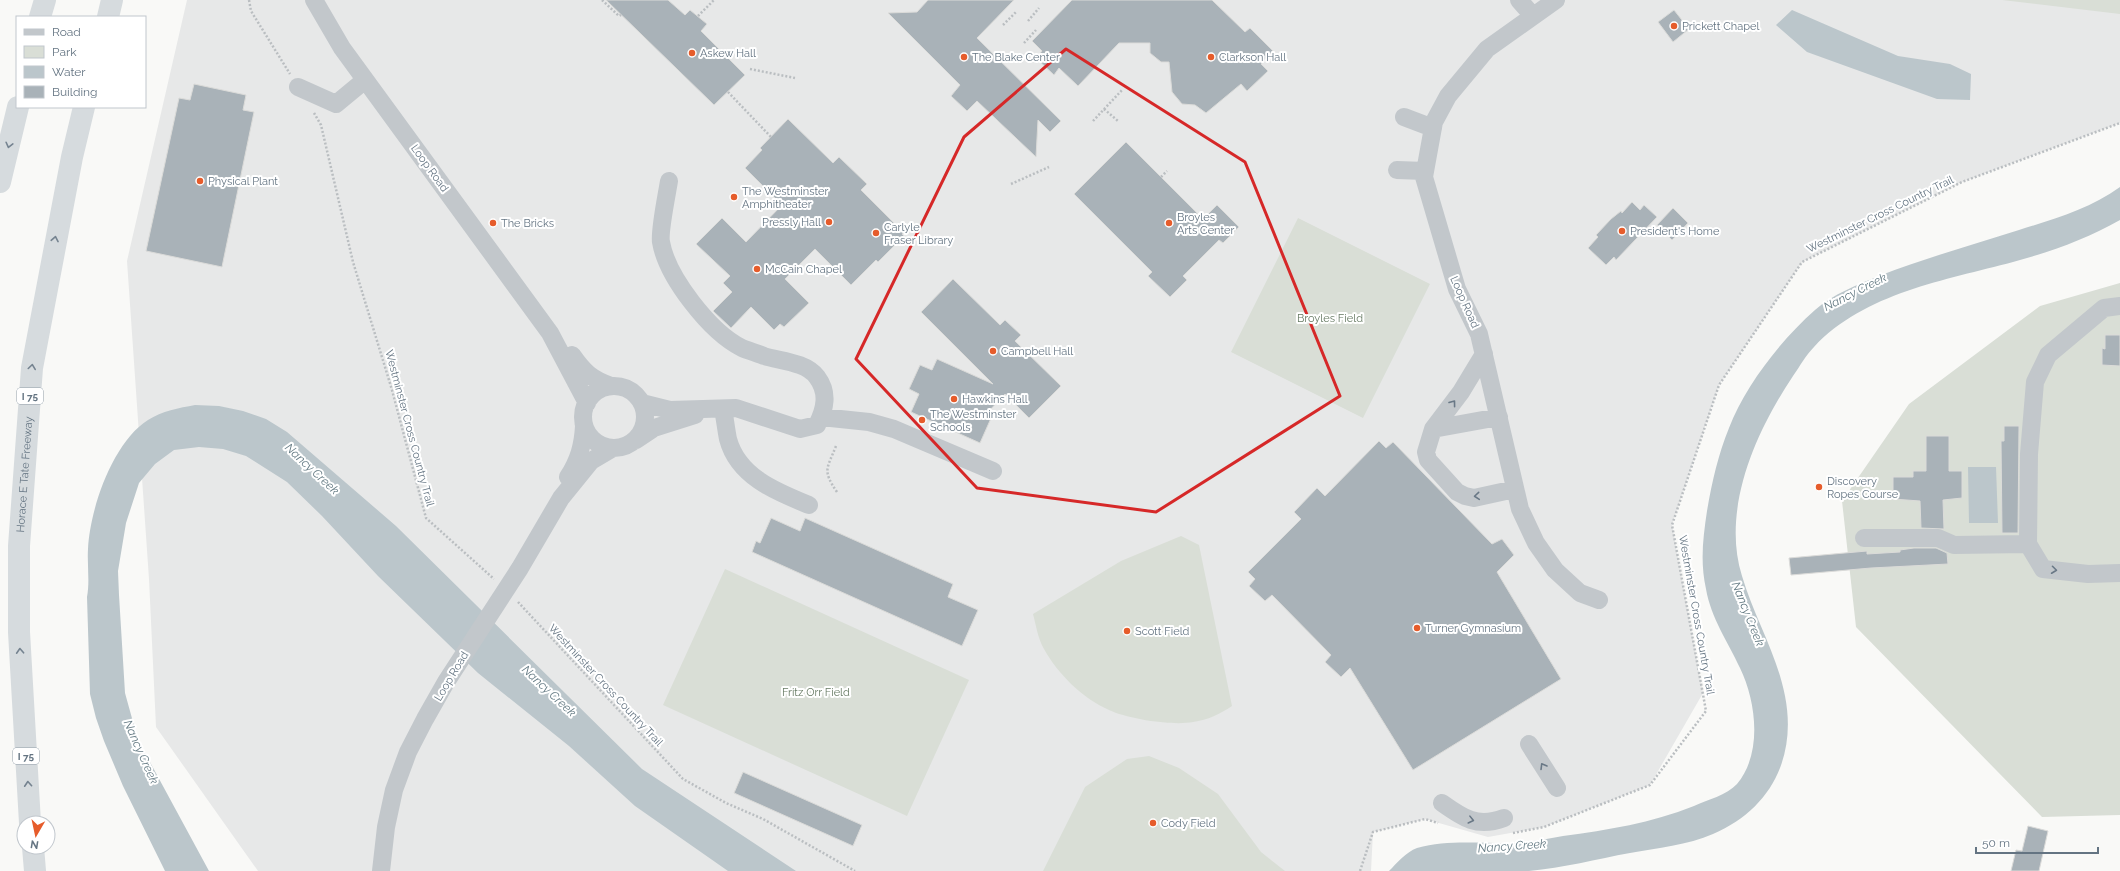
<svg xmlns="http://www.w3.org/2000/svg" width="2120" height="871" viewBox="0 0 2120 871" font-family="Raleway,sans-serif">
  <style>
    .built { fill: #e7e8e8 }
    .green { fill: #d9ded6 }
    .water { fill: #bbc6cb }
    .building { fill: #a9b2b8; stroke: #dbdbd9 }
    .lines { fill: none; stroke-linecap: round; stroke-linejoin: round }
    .path { stroke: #babec1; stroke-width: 2.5; stroke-dasharray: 2 2; stroke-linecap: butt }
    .minor { stroke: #c2c7cb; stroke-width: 18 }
    .highway { stroke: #d6dbde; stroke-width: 22 }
    .oneway { stroke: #758390 }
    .oneway2 { stroke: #697886 }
    .marked { fill: none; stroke: #d62828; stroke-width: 3; stroke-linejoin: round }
    .poi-dot { fill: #e65c2b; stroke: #fff; stroke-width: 1.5 }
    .labels { text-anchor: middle; stroke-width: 4; stroke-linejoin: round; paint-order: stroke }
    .shield { fill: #fff; stroke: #929ea8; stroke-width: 1 }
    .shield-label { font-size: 10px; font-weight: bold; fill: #647482 }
    .poi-label { font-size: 11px; fill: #647482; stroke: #fff; text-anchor: start }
    .street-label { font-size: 11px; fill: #647482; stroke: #fff }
    .park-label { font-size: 11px; fill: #667a63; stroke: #fff }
    .water-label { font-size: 12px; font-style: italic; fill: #647a83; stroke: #fff }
  </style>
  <rect width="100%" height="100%" fill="#f9f9f7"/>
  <path class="built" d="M187 0H2120V123L1962 182 1802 262 1719 385 1672 525 1703 693 1650 785 1544 827 1488 837 1425 819 1373 832 1371 871H258L156 727 149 579 127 261Z"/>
  <path class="green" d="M2002 0H2120V14Z
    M1298 218 1430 284 1363 418 1231 352Z
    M2120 283V815L2042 817 1856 627 1842 501 1909 404 2040 306Z
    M1181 536 1199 545 1232 706C1220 714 1208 720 1193 722 1173 726 1128 719 1109 710 1082 698 1058 674 1044 649 1038 639 1036 625 1033 614L1121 561Z
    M725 569 969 680 907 816 663 705Z
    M1149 756 1179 768 1218 794 1261 852 1285 871H1043L1085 787 1127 759Z"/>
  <path class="water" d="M1792 10 1898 56 1950 64 1971 74 1970 100 1937 99 1807 52 1776 25Z
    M2120 187V220C2087 239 2050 252 2013 262 1946 280 1864 293 1814 347 1806 355 1800 366 1793 376 1756 431 1721 509 1742 576 1754 617 1777 654 1785 696 1797 757 1771 809 1713 834 1688 845 1657 848 1630 853 1597 859 1563 868 1529 871 1484 871 1434 871 1389 871 1397 863 1406 852 1417 848 1449 839 1482 844 1514 843 1530 842 1547 839 1563 836 1608 830 1651 823 1694 806 1707 800 1727 795 1737 784 1763 753 1756 701 1740 668 1728 642 1711 618 1706 589 1700 562 1703 538 1707 511 1712 482 1718 455 1729 428 1745 386 1781 340 1815 310 1833 294 1857 285 1879 276 1925 258 1972 245 2019 230 2054 219 2090 209 2120 187Z
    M195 405 219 406 243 411 266 419 287 432 396 526 642 769 796 871H728L635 806 569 746 478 673 378 576 322 516 287 482 246 456 223 449 199 447 174 450 155 464 139 483 126 523 118 571 119 595 125 693 138 740 209 871H165L123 786 104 741 96 718 90 694 87 597C90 581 87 565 88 549 90 508 113 442 148 420 162 411 179 408 195 405Z
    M1968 467H1996L1998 523H1969Z"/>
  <path class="building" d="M606 0H668L685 15 690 10 707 24 701 31 745 75 714 105Z
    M928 0H1014L977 38 1061 121 1050 132 1038 120 1036 157 977 101 967 111 951 96 960 85 888 13 917 12Z
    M1072 0H1212L1245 32 1250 28 1273 51 1261 64 1268 71 1247 91 1241 84 1206 113 1195 105 1182 104 1172 92 1169 62H1161L1150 53V43H1119L1078 86 1059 68 1054 75 1036 58 1042 51 1032 41Z
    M1674 10 1689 29 1673 42 1658 22Z
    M194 84 246 95 243 110 254 112 222 267 146 251 179 98 190 100Z
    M788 119 833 163 839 157 867 184 861 190 904 233 902 234 904 236 878 262 876 260 851 285 815 249 785 279 809 303 784 327 780 324 774 330 751 307 731 328 713 311 732 292 723 283 730 276 696 244 722 218 746 242 782 205 745 168 762 150 760 148Z
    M1126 142 1203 219 1217 205 1239 227 1223 243 1219 240 1183 276 1187 280 1170 297 1148 276 1152 272 1074 194Z
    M1632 202 1640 210 1644 205 1657 217 1616 260 1614 257 1606 265 1588 248 1598 237 1596 235 1611 219 1621 211 1622 213Z
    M1673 208 1688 223 1672 240 1657 225Z
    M953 279 1000 325 1005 320 1021 335 1015 341 1061 386 1029 418 1005 394 988 412 992 416 980 443 911 412 919 394 909 389 920 365 932 370 937 359 993 384 921 312Z
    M2105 335H2120V366L2102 365V348L2105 349Z
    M2004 426H2019L2018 533H2002L2001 441H2004Z
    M1926 436H1949V471H1962V498L1943 500 1944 529 1921 528 1920 501 1893 499V477H1913V471H1926Z
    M1379 441 1386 448 1393 442 1492 544 1502 539 1514 555 1497 572 1561 679 1413 770 1350 668 1341 677 1325 662 1331 655 1272 595 1265 601 1249 586 1255 579 1248 572 1301 519 1294 512 1317 488 1325 496Z
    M771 518 800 531 805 518 953 584 948 597 978 610 962 646 752 552 756 541 760 543Z
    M1914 548H1936L1947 553 1948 564 1871 568 1791 575 1789 558 1867 551V554L1900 552V550Z
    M743 772 862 825 853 846 734 793Z
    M2028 826 2048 831 2039 871H2011L2016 850 2022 851Z"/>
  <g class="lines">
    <path class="path" d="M249 0 251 11 290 74
      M602 0 619 16 621 15
      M698 16 714 0
      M1028 21 1039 8
      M1003 25 1017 11
      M1024 43 1036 30
      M750 69 795 78
      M728 92 771 137
      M1104 109 1118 121
      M314 113 321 125 353 262 392 390 426 518 494 579
      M1093 121 1123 89
      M1161 177 1167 171
      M1011 184 1049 167
      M836 446C827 469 822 470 837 492
      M518 602 683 779 726 803 763 819 855 871
      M1513 833 1544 827 1650 785 1706 711 1672 525 1719 385 1802 262 1962 182 2120 123
      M1360 871 1373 832 1425 819 1438 823"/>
    <path class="minor" d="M314 0 342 48 550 333 587 403
      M1519 0 1533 16
      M1556 0 1487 49 1448 96 1434 122 1424 177 1457 289 1479 334 1520 509 1536 543 1555 570 1580 593 1599 600
      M298 87 336 104 365 80
      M1404 117 1433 128
      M1397 170 1425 171
      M2120 306 2104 308 2048 355 2035 382 2029 454 2028 544 2043 569 2088 574 2120 573
      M1484 354 1461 392 1433 429 1426 452 1428 460 1457 492 1465 496 1474 498 1515 489
      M572 355C584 372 591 379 611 386
      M583 417a31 31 0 1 1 62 0a31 31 0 1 1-62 0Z
      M642 403 670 410 736 408 800 429 817 425C825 409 829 393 817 377 806 362 780 361 764 356 757 353 749 351 742 348 710 332 667 277 661 242 659 232 667 194 669 181
      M723 409C725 419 726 429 728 439 738 477 777 492 809 505
      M821 417 869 422 894 429 993 471
      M1433 429 1499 417
      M636 440 654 428 695 415
      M568 477C579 460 583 445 584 426
      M1864 538H1938L1954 545 2028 544
      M1529 744 1557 788
      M1442 803C1463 818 1477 828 1504 818
      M381 871 386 827 394 790 408 752 425 719 446 682 520 568 561 498 591 461 613 448"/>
    <g class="highway">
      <path d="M40 17 45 0"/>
      <path d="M108 17 112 0"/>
      <path d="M0 182 18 107"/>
      <path id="s1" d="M30 823 19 632V546L32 368 72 157 84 107"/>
      <path d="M33 847 35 871"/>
    </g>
  </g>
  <defs><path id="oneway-chevron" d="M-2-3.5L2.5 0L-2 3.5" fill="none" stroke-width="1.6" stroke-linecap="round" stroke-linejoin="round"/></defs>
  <g class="oneway">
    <use href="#oneway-chevron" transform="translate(9 145) rotate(104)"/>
    <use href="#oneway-chevron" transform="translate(55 239) rotate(-79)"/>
    <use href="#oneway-chevron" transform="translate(32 367) rotate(-82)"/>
    <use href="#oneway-chevron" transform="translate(20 651) rotate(-93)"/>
    <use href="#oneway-chevron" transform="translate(28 784) rotate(-94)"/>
  </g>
  <g class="oneway2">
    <use href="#oneway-chevron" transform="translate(1453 403) rotate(-53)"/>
    <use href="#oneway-chevron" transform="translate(1477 496) rotate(175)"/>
    <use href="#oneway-chevron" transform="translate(2054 570) rotate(7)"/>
    <use href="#oneway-chevron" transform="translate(1543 766) rotate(-121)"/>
    <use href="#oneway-chevron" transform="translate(1471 820) rotate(14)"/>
  </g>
  <path class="marked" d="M1066 49 1245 162 1340 396 1156 512 977 488 856 359 964 137Z"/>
  <g class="poi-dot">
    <circle cx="1674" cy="26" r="4"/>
    <circle cx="692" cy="53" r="4"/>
    <circle cx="964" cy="57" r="4"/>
    <circle cx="1211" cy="57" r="4"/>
    <circle cx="200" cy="181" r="4"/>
    <circle cx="734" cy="197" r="4"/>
    <circle cx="829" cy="222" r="4"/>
    <circle cx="493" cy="223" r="4"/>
    <circle cx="1169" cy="223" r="4"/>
    <circle cx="1622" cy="231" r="4"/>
    <circle cx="876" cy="233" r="4"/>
    <circle cx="757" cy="269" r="4"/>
    <circle cx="993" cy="351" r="4"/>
    <circle cx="954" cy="399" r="4"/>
    <circle cx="922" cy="420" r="4"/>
    <circle cx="1819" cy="487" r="4"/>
    <circle cx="1417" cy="628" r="4"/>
    <circle cx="1127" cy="631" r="4"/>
    <circle cx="1153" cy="823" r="4"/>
  </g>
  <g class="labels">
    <g class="shield">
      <rect x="17" y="388" width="26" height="16" rx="3"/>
      <rect x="13" y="748" width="26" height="16" rx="3"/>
    </g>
    <g class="shield-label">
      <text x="30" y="400">I 75</text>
      <text x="26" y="760">I 75</text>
    </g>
    <g class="poi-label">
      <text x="1682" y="30">Prickett Chapel</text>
      <text x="700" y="57">Askew Hall</text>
      <text x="972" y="61">The Blake Center</text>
      <text x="1219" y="61">Clarkson Hall</text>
      <text x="208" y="185">Physical Plant</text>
      <text x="742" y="195">The Westminster<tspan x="742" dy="13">Amphitheater</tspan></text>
      <text x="1177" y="221">Broyles<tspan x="1177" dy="13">Arts Center</tspan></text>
      <text x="821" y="226" text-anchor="end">Pressly Hall</text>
      <text x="501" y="227">The Bricks</text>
      <text x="884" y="231">Carlyle<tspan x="884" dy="13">Fraser Library</tspan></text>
      <text x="1630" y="235">President's Home</text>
      <text x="765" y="273">McCain Chapel</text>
      <text x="1001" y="355">Campbell Hall</text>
      <text x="962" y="403">Hawkins Hall</text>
      <text x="930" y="418">The Westminster<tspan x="930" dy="13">Schools</tspan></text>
      <text x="1827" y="485">Discovery<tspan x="1827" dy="13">Ropes Course</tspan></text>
      <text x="1425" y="632">Turner Gymnasium</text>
      <text x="1135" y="635">Scott Field</text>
      <text x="1161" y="827">Cody Field</text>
    </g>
    <g class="street-label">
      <text transform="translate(430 168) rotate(54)" y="4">Loop Road</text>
      <text transform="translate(1880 214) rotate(-26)" y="4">Westminster Cross Country Trail</text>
      <text transform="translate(1465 302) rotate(66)" y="4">Loop Road</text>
      <text transform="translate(410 428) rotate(75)" y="4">Westminster Cross Country Trail</text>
      <text dy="4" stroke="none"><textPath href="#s1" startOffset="349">Horace E Tate Freeway</textPath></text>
      <text transform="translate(1697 615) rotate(80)" y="4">Westminster Cross Country Trail</text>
      <text transform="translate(451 676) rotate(-59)" y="4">Loop Road</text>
      <text transform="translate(606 685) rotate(47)" y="4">Westminster Cross Country Trail</text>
    </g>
    <g class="park-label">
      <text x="1330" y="322">Broyles Field</text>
      <text x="816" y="696">Fritz Orr Field</text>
    </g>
    <g class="water-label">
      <text transform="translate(1855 292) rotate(-27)" y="4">Nancy Creek</text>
      <text transform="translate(312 469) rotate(43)" y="4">Nancy Creek</text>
      <text transform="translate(1748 614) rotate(68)" y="4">Nancy Creek</text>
      <text transform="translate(549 691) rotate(43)" y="4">Nancy Creek</text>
      <text transform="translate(141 752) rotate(66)" y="4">Nancy Creek</text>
      <text transform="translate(1512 846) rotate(-4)" y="4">Nancy Creek</text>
    </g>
  </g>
  <rect x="16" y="16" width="130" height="92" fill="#ffffff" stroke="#c1c7cd"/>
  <rect x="24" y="29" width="20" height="6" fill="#c2c7cb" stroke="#c1c7cd"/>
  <text x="52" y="36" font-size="12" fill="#647482">Road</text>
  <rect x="24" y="46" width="20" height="12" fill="#d9ded6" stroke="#c1c7cd"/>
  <text x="52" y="56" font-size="12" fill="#647482">Park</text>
  <rect x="24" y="66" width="20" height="12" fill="#bbc6cb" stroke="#c1c7cd"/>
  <text x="52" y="76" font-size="12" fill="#647482">Water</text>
  <rect x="24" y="86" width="20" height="12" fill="#a9b2b8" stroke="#c1c7cd"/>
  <text x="52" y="96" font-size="12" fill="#647482">Building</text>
  <g transform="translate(36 835) rotate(189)"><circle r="19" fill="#ffffff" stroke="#c1c7cd"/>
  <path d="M0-3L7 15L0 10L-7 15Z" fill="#e65c2b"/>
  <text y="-6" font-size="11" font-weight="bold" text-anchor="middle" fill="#647482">N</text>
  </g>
  <path d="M1976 847v6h122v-6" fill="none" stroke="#647482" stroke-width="2"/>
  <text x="1982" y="847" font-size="12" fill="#647482" stroke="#ffffff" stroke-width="3" paint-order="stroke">50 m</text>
</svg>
